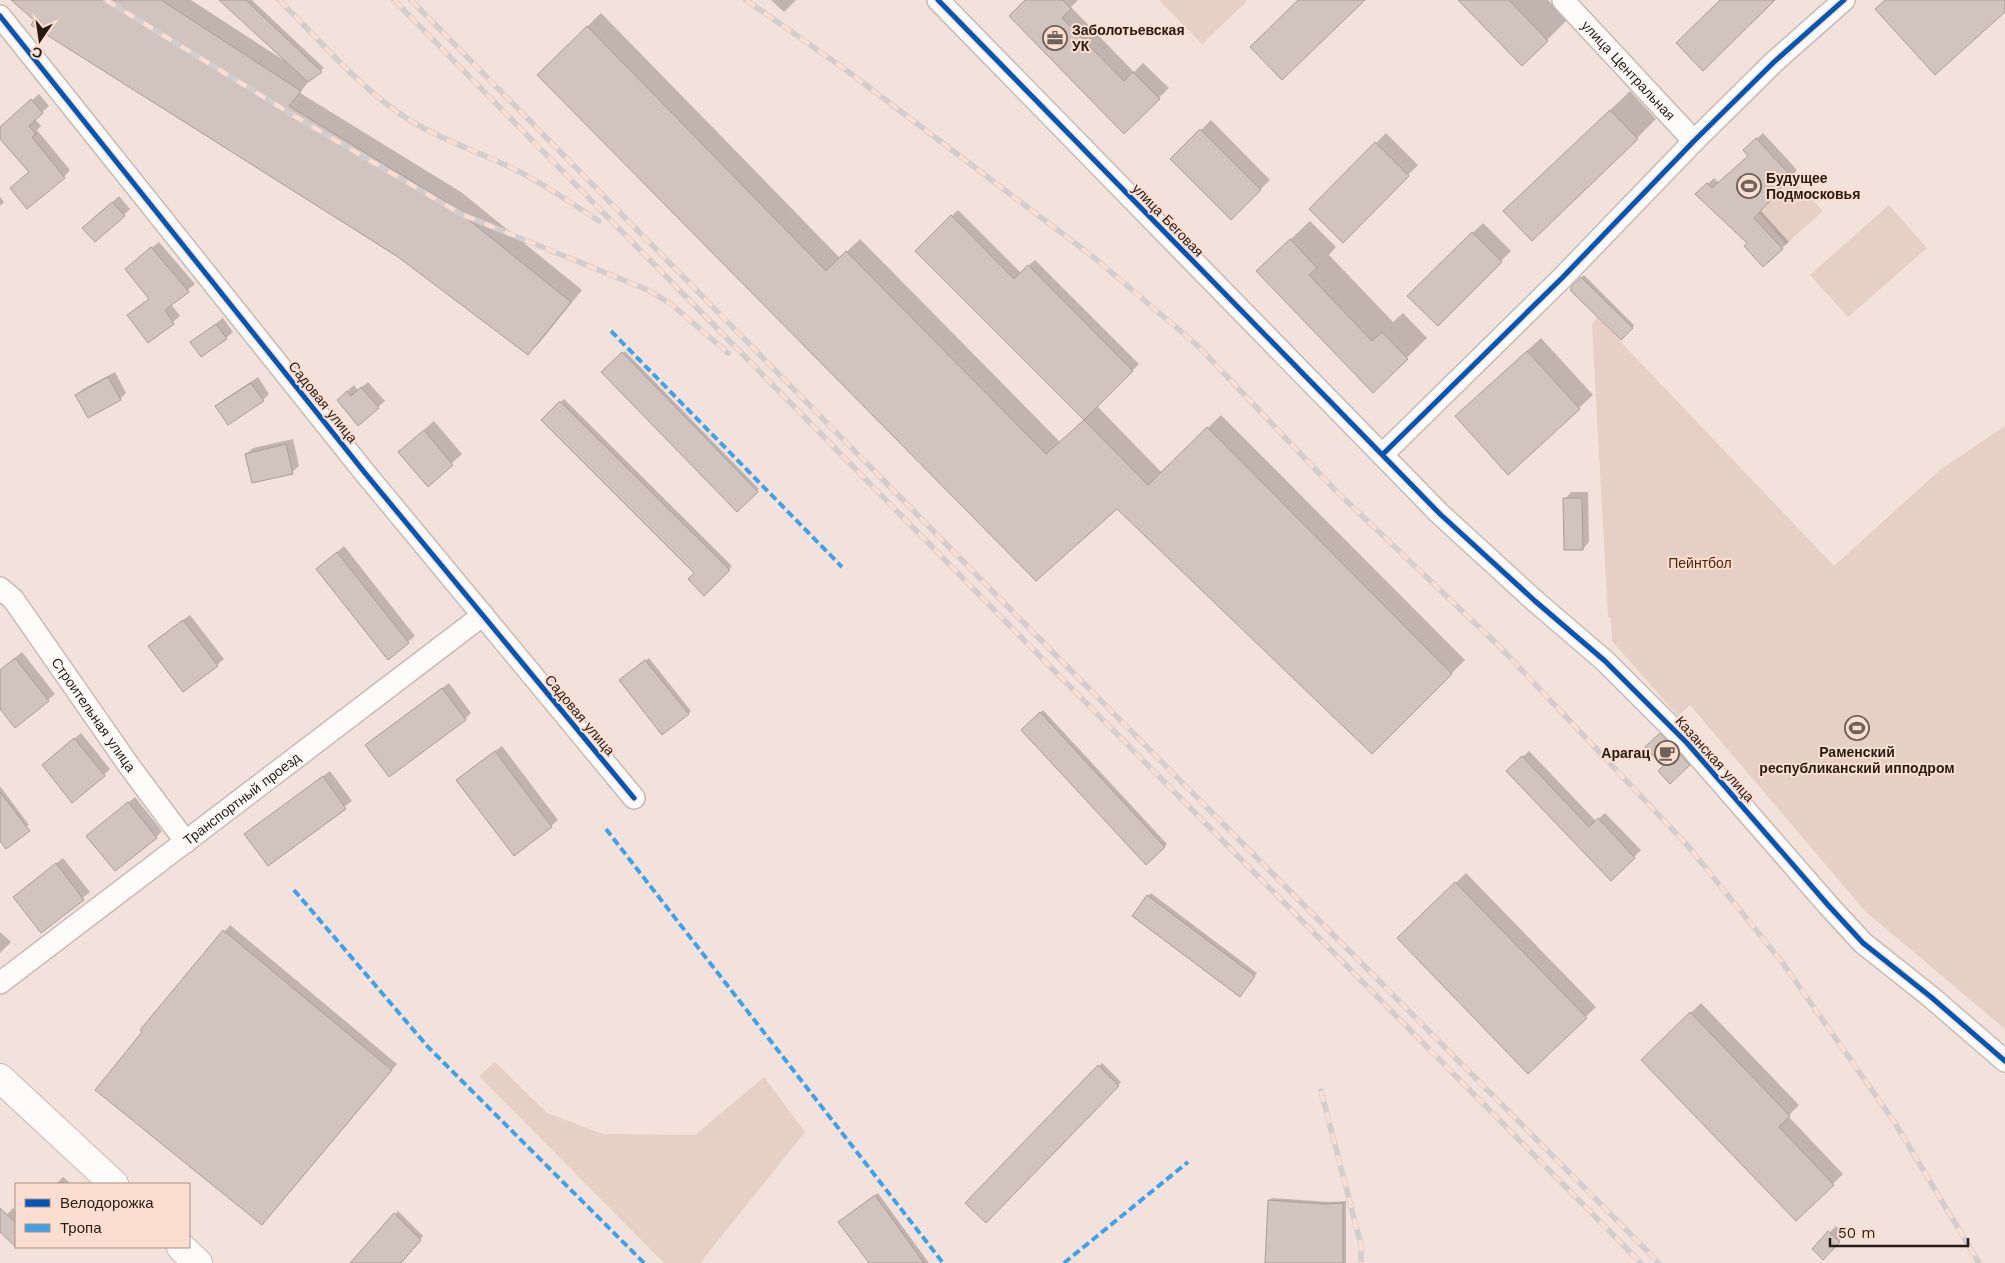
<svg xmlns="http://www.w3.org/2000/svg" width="2005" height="1263" viewBox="0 0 2005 1263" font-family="'Work Sans',sans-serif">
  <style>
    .green { fill: #e6cfc5 }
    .shadow { fill: #0003 }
    .building { fill: #d1c3bd; stroke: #aa9d97 }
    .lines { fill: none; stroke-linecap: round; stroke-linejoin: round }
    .street-casing { stroke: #c8bab4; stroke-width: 24 }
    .secondary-casing { stroke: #c8bab4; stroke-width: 30 }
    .street { stroke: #fdfbfa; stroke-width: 21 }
    .secondary { stroke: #fdfbfa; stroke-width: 28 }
    .rail-casing { stroke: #d3cecd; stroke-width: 5.5 }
    .rail { stroke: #fcded1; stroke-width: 4; stroke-dasharray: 11; stroke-linecap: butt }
    .quiet { stroke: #3ea2ea; stroke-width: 4; stroke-dasharray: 8 4; stroke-linecap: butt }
    .cycleway-casing { stroke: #fcded1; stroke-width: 8 }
    .cycleway { stroke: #0057b8; stroke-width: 5 }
    .labels { text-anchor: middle; stroke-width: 4; stroke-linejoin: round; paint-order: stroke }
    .poi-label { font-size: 14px; font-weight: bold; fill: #271b15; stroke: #fcded1; text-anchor: start }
    .street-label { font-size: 14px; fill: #271b15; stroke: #fcded1 }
    .park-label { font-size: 14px; fill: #4f2108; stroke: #fcded1 }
  </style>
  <rect width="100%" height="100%" fill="#f2e2db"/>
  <path class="green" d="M1159 0H1245L1247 1 1202 44Z
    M1794 180 1823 211 1786 244 1758 212Z
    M1889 205 1927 248 1848 317 1810 275Z
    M1597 317 1834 566 1940 470 2005 426V1029L1865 911 1690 705 1678 716 1612 641 1611 619 1608 616 1592 325Z
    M495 1062 547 1113 603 1134 695 1135 764 1077 805 1132 700 1263H664L479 1076Z"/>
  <path class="shadow" d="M13 0H191L285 61 286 60 221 0H252L324 68 311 78 300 93 461 192 582 290 540 342 528 354 399 256 36 20Z
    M771 0H796L784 12Z
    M1027 0H1078L1071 7 1134 72 1143 63 1169 88 1124 132Z
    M1460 0H1548L1567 20 1522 65Z
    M601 13 840 258 860 239 1060 442 1085 419 917 251 958 210 1021 273 1035 260 1139 364 1097 406 1162 473 1221 415 1465 660 1372 753 1117 507 538 75Z
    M1630 91 1656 119 1637 138 1525 192Z
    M39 94 49 106 35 119 41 126 37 130 70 170 64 177 31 171 0 137V128Z
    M1211 120 1270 180 1231 218 1172 159Z
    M1386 133 1418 165 1343 241 1311 209Z
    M1763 133 1797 170 1760 210 1789 242 1763 265 1749 243 1697 194 1714 178 1719 183 1749 156 1751 144Z
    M119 196 130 209 124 215 91 221Z
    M0 197 4 202 0 206Z
    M1310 221 1336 247 1329 255 1393 322 1403 313 1427 338 1373 391 1278 251Z
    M1483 223 1511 251 1438 325 1409 296Z
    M159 242 195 284 171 304 180 316 148 342 128 315 150 298 133 263Z
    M1584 275 1634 325 1621 339 1572 287Z
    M223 318 233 332 226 338 192 342Z
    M1541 338 1593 395 1508 473 1470 403Z
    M625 351 759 489 737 510 603 372Z
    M115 372 126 393 120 399 77 395 83 389Z
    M258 377 269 394 263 400 217 407 223 400Z
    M368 382 385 401 378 407 345 393 354 385 358 390Z
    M564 399 732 566 704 594 696 573 543 420Z
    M434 421 462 454 428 485 410 442Z
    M293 439 299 466 292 472 246 454 253 448Z
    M1571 492H1588L1589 542 1583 549 1565 499Z
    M344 546 415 636 388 658 317 569Z
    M190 615 224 659 217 665 156 640Z
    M22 652 55 694 48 700 0 707V670Z
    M649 658 691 711 688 714 624 678Z
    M449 683 471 713 465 719 367 745Z
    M1043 710 1167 844 1146 863 1023 730Z
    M1663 731 1691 761 1670 782 1665 766 1647 747Z
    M81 733 110 769 104 775 50 759Z
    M502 746 558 820 551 826 464 774Z
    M1529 751 1596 821 1605 813 1641 850 1611 880 1507 772Z
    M330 771 352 801 268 864 246 834Z
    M0 786 29 825 0 839Z
    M135 797 162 831 156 837 88 836Z
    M63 858 90 892 41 932 14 897Z
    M1466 873 1596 1007 1528 1072 1399 938Z
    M1151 893 1257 973 1242 992 1148 896Z
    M230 925 397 1064 267 1218 142 1030Z
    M0 932 11 942 0 953Z
    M1701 1003 1799 1105 1788 1116 1843 1174 1797 1219 1642 1060Z
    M1102 1063 1121 1082 986 1221 966 1203Z
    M63 1177 71 1184H56Z
    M878 1193 929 1263H870L843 1219Z
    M1272 1198 1329 1202 1346 1201V1263H1267L1269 1200Z
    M13 1208 16 1211V1245L0 1230V1222Z
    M398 1211 423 1236 401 1263H352Z
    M1836 1226 1845 1235 1823 1258 1814 1249Z"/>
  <path class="building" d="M11 0H161L301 91 289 106 449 204 571 302 528 355 398 257 31 25 34 20Z
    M219 0H246L322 72 308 82Z
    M1025 0H1063L1071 9 1062 18 1124 81 1133 72 1160 99 1124 134 1009 16Z
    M1298 0H1365L1282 80 1250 47Z
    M1458 0H1509L1548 41 1522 66Z
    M1720 0H1775L1703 71 1676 43Z
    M1885 0H2005V12L1935 75 1875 9Z
    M587 26 826 271 846 251 1046 454 1084 420 1148 485 1207 427 1452 674 1372 754 1117 509 1036 581 537 75Z
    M31 99 43 113 29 126 36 134 32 137 65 178 27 209 10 188 29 172 0 139V127Z
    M1610 110 1638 139 1532 241 1503 211Z
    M1200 129 1261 190 1231 220 1170 159Z
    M1756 138 1792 177 1754 218 1783 249 1763 267 1744 246 1747 243 1695 194 1707 183 1712 188 1748 156 1743 150Z
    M1375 142 1409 176 1343 243 1309 209Z
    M112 202 125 216 95 242 82 228Z
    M951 215 1014 279 1028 265 1133 371 1084 420 915 251Z
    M1472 232 1502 262 1438 326 1407 296Z
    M1290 239 1317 268 1309 275 1372 341 1382 332 1408 359 1373 393 1256 271Z
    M151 247 189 292 165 310 174 324 148 343 127 315 149 299 125 269Z
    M1581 277 1633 328 1621 340 1571 291V287Z
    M216 324 227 339 201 357 190 342Z
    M1527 351 1580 409 1508 475 1455 416Z
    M622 352 758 492 737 512 601 372Z
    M108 377 121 400 88 418 75 395Z
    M251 383 264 401 228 425 215 406Z
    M361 387 379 408 358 426 337 400 347 391 351 396Z
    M560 401 730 570 704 596 688 579 694 573 541 420Z
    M424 430 453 465 428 487 398 452Z
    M286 444 293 474 252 483 245 454Z
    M1563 498H1582L1583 550H1564Z
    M337 552 409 643 388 660 316 569Z
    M183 620 218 666 183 692 148 646Z
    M15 658 49 701 15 728 0 709V670Z
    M645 660 689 714 662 735 619 680Z
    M442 688 466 720 389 777 365 745Z
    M1040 712 1165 847 1146 865 1021 730Z
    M1660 733 1690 765 1670 784 1658 771 1663 766 1645 747Z
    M74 738 105 776 72 803 42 765Z
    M495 751 552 827 514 856 456 780Z
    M1522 756 1589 827 1598 818 1635 858 1611 881 1506 771Z
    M323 776 346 809 268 866 244 834Z
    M0 792 30 831 6 849 0 841Z
    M128 802 157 838 115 871 86 836Z
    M56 863 84 900 41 933 13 897Z
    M1455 882 1587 1018 1528 1074 1397 938Z
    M1147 895 1255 976 1240 997 1132 916Z
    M223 930 392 1070 262 1225 95 1090 142 1032 140 1030Z
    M1690 1012 1790 1116 1779 1127 1834 1185 1796 1221 1641 1060Z
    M1098 1065 1119 1086 986 1223 965 1203Z
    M875 1195 924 1263H869L838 1222Z
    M1268 1200 1326 1204 1343 1203V1263H1265Z
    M0 1208 16 1223V1247L0 1232Z
    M394 1213 421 1240 401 1263H350Z
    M1828 1231 1840 1242 1823 1260 1812 1249Z"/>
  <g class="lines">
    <defs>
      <g id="street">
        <path d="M938 0 1440 514 1535 601 1605 661 1687 743 1828 905 1863 943 1931 997 2005 1061"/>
        <path id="s1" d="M1563 0 1694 141"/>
        <path d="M0 16 365 473 634 798"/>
        <path d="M1383 454 1562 278 1694 141 1774 62 1844 0"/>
        <path id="s2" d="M0 588 13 599 130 767 186 842"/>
        <path id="s3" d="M0 983 483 615"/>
      </g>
      <path id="secondary" d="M0 1078 114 1184
        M181 1247 198 1263"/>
    </defs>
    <use href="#street" class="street-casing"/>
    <use href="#secondary" class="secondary-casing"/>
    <use href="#street" class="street"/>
    <use href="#secondary" class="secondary"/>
    <defs>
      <path id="rail" d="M106 0 296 117 461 214 648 290 671 304 728 353
        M279 0C316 36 351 78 392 108 430 137 476 150 518 171 546 185 572 204 599 221
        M394 0 1007 623 1641 1263
        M411 0 1016 615 1659 1263
        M746 0 846 70 1092 256 1197 345 1336 491 1499 646 1688 846 1782 962 1895 1123 1979 1263
        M1321 1091 1361 1245V1263"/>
    </defs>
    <use href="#rail" class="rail-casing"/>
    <use href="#rail" class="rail"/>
    <path class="quiet" d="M611 331 842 567
      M606 829 943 1263
      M294 890 428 1047 644 1263
      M1064 1263 1188 1162"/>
    <defs>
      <path id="cycleway" d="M938 0 1440 514 1535 601 1605 661 1687 743 1828 905 1863 943 1931 997 2005 1061
        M0 16 365 473 634 798
        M1383 454 1562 278 1694 141 1774 62 1844 0"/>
    </defs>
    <use href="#cycleway" class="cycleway-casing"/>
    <use href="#cycleway" class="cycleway"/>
  </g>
  <defs>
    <symbol id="office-ring" viewBox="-11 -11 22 22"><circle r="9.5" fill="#fcded1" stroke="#6e615a" stroke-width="1.5"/><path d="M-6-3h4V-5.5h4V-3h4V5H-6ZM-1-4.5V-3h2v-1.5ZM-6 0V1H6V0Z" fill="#6e615a"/></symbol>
    <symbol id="stadium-ring" viewBox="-11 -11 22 22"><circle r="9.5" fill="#fcded1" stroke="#6e615a" stroke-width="1.5"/><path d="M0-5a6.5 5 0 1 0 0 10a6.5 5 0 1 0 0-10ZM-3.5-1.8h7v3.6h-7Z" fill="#6e615a"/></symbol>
    <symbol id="cafe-ring" viewBox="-11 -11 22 22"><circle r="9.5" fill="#fcded1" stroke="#6e615a" stroke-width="1.5"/><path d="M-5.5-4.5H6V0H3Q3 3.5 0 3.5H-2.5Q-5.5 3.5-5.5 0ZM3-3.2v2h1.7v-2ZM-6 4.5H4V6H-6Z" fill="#6e615a"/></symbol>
  </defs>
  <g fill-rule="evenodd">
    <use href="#office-ring" x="1041" y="24" width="28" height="28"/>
    <use href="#stadium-ring" x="1735" y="172" width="28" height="28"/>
    <use href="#stadium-ring" x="1843" y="714" width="28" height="28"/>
    <use href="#cafe-ring" x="1653" y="739" width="28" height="28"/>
  </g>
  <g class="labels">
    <g class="poi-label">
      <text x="1072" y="35">Заболотьевская<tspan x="1072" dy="16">УК</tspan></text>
      <text x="1766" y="183">Будущее<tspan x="1766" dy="16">Подмосковья</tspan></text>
      <text x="1857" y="757" text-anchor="middle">Раменский<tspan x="1857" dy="16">республиканский ипподром</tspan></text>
      <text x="1650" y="758" text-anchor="end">Арагац</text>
    </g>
    <g class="street-label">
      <text dy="5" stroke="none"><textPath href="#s1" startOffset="96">улица Центральная</textPath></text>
      <text transform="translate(1168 220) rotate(46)" y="5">улица Беговая</text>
      <text transform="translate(323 402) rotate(51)" y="5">Садовая улица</text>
      <text dy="5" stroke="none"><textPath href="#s2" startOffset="158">Строительная улица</textPath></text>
      <text transform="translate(580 715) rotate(50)" y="5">Садовая улица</text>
      <text transform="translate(1715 759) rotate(48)" y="5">Казанская улица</text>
      <text dy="5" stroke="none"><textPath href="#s3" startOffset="304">Транспортный проезд</textPath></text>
    </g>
    <g class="park-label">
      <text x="1700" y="568">Пейнтбол</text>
    </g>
  </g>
  <rect x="15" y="1183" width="175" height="65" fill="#fcded1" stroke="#a79086"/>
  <rect x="25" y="1199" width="25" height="8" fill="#0057b8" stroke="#a79086"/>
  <text x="60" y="1208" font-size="15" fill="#271b15">Велодорожка</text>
  <rect x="25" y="1224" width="25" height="8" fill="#3ea2ea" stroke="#a79086"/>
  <text x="60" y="1233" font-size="15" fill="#271b15">Тропа</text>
  <g transform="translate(40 40) rotate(193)" stroke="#fcded1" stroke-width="4" paint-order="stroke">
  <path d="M0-4L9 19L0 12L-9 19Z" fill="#271b15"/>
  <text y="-8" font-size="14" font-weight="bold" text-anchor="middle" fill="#271b15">С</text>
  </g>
  <path d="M1830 1238v8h138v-8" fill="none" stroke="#271b15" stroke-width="2.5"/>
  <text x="1838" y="1238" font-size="15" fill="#271b15" stroke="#fcded1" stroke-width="4" paint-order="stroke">50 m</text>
</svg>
